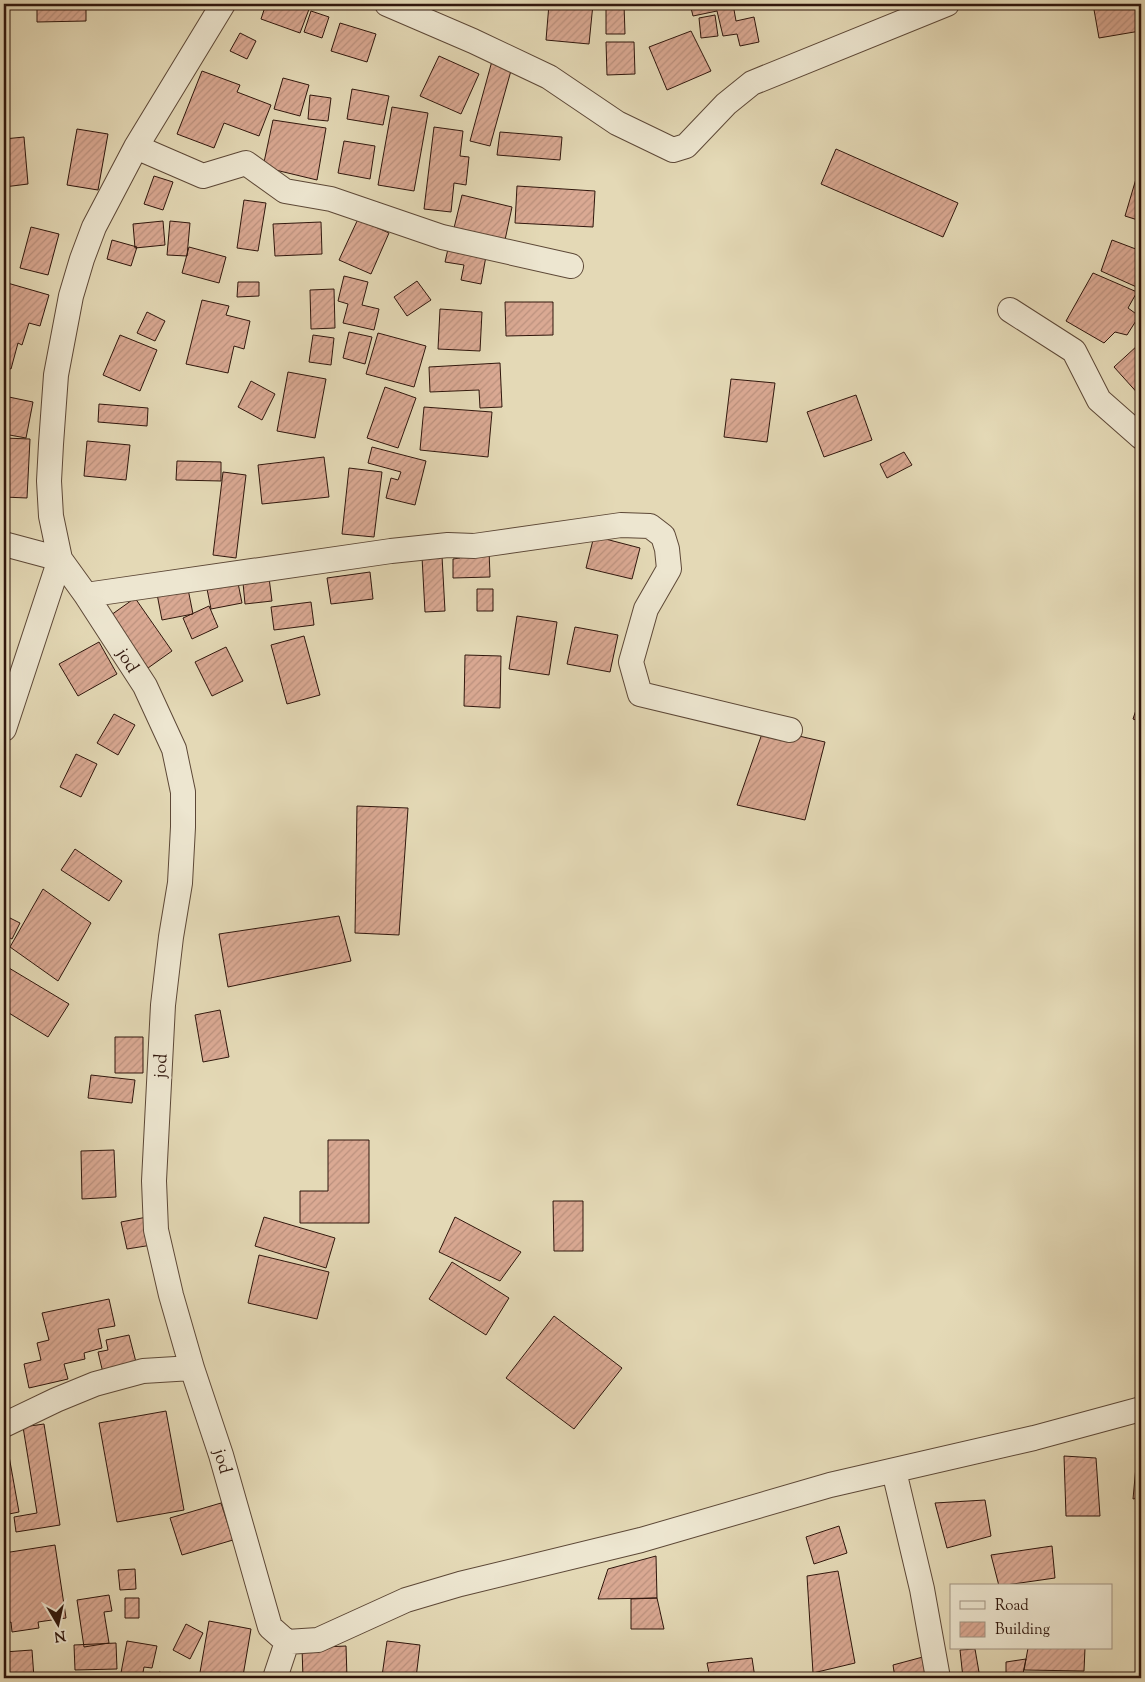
<svg xmlns="http://www.w3.org/2000/svg" width="1145" height="1682" viewBox="0 0 1145 1682" font-family="'Sorts Mill Goudy',serif">
  <style>
    .building { fill: url(#building-hatch); stroke: #30170d }
    .lines { fill: none; stroke-linecap: round; stroke-linejoin: round }
    .minor-casing { stroke: #5d4837; stroke-width: 26 }
    .minor { stroke: #ede6d0; stroke-width: 24 }
    .labels { text-anchor: middle; stroke-width: 5; stroke-linejoin: round; paint-order: stroke }
    .street-label { font-size: 18px; fill: #30170d; stroke: #ede6d0 }
  </style>
  <defs>
    <pattern id="building-hatch" width="6" height="6" patternUnits="userSpaceOnUse" patternTransform="scale(1.25)"><rect width="6" height="6" fill="#daa993"/><path d="M-1 1l2-2M0 6l6-6M5 7l2-2" fill="none" stroke="#bb917e"/></pattern>
  </defs>
  <rect width="100%" height="100%" fill="#e4d9b6"/>
  <filter id="stains"><feTurbulence type="fractalNoise" baseFrequency=".004" numOctaves="4"/><feColorMatrix values="0 0 0 0 .2 0 0 0 0 .09 0 0 0 0 .02 0 0 0 .5 -.17"/></filter>
  <radialGradient id="worn" r=".72"><stop offset=".6" stop-color="#630" stop-opacity="0"/><stop offset="1" stop-color="#630" stop-opacity=".3"/></radialGradient>
  <path class="building" d="M37 4H86V21L37 22Z
    M266 4H311L300 33 261 19Z
    M549 4H593L589 44 546 40Z
    M606 4H624L625 34H606Z
    M633 4H661L634 9Z
    M690 4H733L736 21 754 17 759 42 740 46 737 34 723 36 717 11 693 16Z
    M1093 4H1136L1140 31 1099 38Z
    M311 11 329 17 322 38 304 32Z
    M715 15 718 36 701 38 699 18Z
    M340 23 376 34 367 62 331 51Z
    M691 31 711 71 667 90 649 47Z
    M240 33 256 41 247 59 230 51Z
    M606 42H634L635 74 607 75Z
    M439 56 479 74 461 114 420 96Z
    M492 61 512 67 490 146 470 141Z
    M202 71 240 85 237 92 271 105 259 136 224 123 214 148 177 134Z
    M283 78 309 85 300 116 274 109Z
    M352 89 389 96 383 125 347 119Z
    M310 95 331 98 328 121 308 119Z
    M392 107 428 113 414 191 378 185Z
    M273 120 326 128 317 180 263 167Z
    M434 127 463 131 460 156 469 157 466 185 454 183 451 212 424 209Z
    M77 129 108 134 98 190 67 185Z
    M500 132 562 137 560 160 497 155Z
    M24 137 28 184 4 187V139Z
    M344 141 375 146 370 179 338 173Z
    M836 149 958 203 943 237 821 184Z
    M1141 162V221L1125 216Z
    M154 176 173 182 163 210 144 204Z
    M517 186 595 191 593 227 515 223Z
    M462 195 512 207 505 240 454 228Z
    M244 200 266 203 258 251 237 248Z
    M358 219 389 233 371 274 339 260Z
    M163 221 165 245 135 248 133 224Z
    M170 221 190 223 187 256 167 255Z
    M321 222 322 254 275 256 273 224Z
    M31 227 59 234 48 275 20 268Z
    M112 240 137 247 131 266 107 259Z
    M1112 240 1141 251V289L1101 271Z
    M189 247 226 257 219 283 182 273Z
    M448 249 486 256 481 284 461 280 464 265 445 262Z
    M1093 273 1137 292 1128 308 1139 316 1127 335 1115 332 1104 343 1066 321Z
    M344 276 368 282 362 305 379 309 374 330 343 323 348 304 338 301Z
    M417 281 431 300 407 316 394 297Z
    M4 282 49 295 40 326 29 323 22 345 18 343 11 369 4 367Z
    M238 282H259V296L237 297Z
    M334 289 335 328 311 329 310 290Z
    M202 300 229 306 226 315 250 321 244 349 234 346 228 373 186 364Z
    M505 302H553V335L506 336Z
    M440 309 482 312 480 351 438 349Z
    M147 312 165 321 155 341 137 333Z
    M349 332 372 337 365 364 343 358Z
    M378 333 426 346 414 387 366 374Z
    M120 335 157 350 140 391 103 375Z
    M313 335 334 338 331 365 309 362Z
    M1138 345 1141 349V397L1114 367Z
    M500 363 502 407 480 408 479 390 430 392 429 367Z
    M288 372 326 379 315 438 277 431Z
    M731 379 775 383 767 442 724 437Z
    M251 381 275 394 262 420 238 407Z
    M385 387 416 398 398 448 367 438Z
    M856 395 872 440 824 457 807 412Z
    M4 396 33 402 26 438 4 434Z
    M99 404 148 408 147 426 98 422Z
    M424 407 492 412 488 457 420 450Z
    M4 438 30 439 27 498 4 497Z
    M87 441 130 445 126 480 84 476Z
    M372 447 426 461 415 505 386 498 391 478 398 480 401 472 368 463Z
    M904 452 912 465 887 478 880 464Z
    M324 457 329 497 262 504 258 465Z
    M177 461 221 462V481L176 480Z
    M349 468 382 472 374 537 342 534Z
    M223 472 246 475 236 558 213 555Z
    M594 536 640 548 632 579 586 568Z
    M460 549H489L490 577 453 578V559L460 558Z
    M442 556 445 611 425 612 422 557Z
    M235 568 242 603 211 609 204 574Z
    M268 570 272 601 245 604 242 572Z
    M370 572 373 599 331 604 327 578Z
    M188 589 193 614 162 620 157 594Z
    M477 589H493V611H477Z
    M135 598 172 651 148 668 111 615Z
    M311 602 314 625 274 630 271 607Z
    M209 606 218 627 192 639 183 618Z
    M517 616 557 622 549 675 509 669Z
    M575 627 618 635 610 672 567 664Z
    M304 636 320 695 287 704 271 645Z
    M99 642 117 674 78 696 59 664Z
    M226 647 243 681 212 696 195 662Z
    M465 655 501 656 500 708 464 706Z
    M1139 701 1141 702V722L1133 719Z
    M114 714 135 725 118 755 97 743Z
    M764 728 825 742 805 820 737 805Z
    M76 754 97 764 81 797 60 787Z
    M357 806 408 808 399 935 355 933Z
    M75 849 122 881 109 901 61 870Z
    M43 889 91 923 58 981 10 947Z
    M339 916 351 961 228 987 219 934Z
    M8 917 20 923 12 939 4 935V924Z
    M4 965 69 1004 48 1037 4 1010Z
    M220 1010 229 1057 203 1062 195 1015Z
    M115 1037H143V1073H115Z
    M91 1075 135 1080 132 1103 88 1098Z
    M328 1140H369V1223H300V1191H328Z
    M114 1150 116 1197 82 1199 81 1151Z
    M553 1201H583V1251H554Z
    M147 1217 152 1245 127 1249 121 1222Z
    M264 1217 335 1238 326 1268 255 1246Z
    M455 1217 521 1252 500 1281 439 1252Z
    M259 1255 329 1272 317 1319 248 1303Z
    M452 1262 509 1298 486 1335 429 1299Z
    M109 1299 115 1326 98 1329 102 1348 84 1353 85 1359 64 1364 68 1379 29 1388 24 1364 41 1360 37 1343 49 1340 42 1313Z
    M554 1316 622 1368 574 1429 506 1378Z
    M129 1335 137 1366 103 1373 98 1352 108 1350 106 1340Z
    M166 1411 184 1510 117 1522 99 1423Z
    M1140 1423H1141V1497L1133 1499Z
    M44 1424 60 1525 16 1532 14 1517 37 1513 23 1427Z
    M9 1456 19 1512 4 1515V1457Z
    M1064 1456 1096 1458 1100 1516H1066Z
    M985 1500 991 1536 947 1548 935 1503Z
    M221 1503 233 1540 182 1555 170 1518Z
    M839 1526 847 1553 814 1564 806 1537Z
    M55 1545 66 1618 38 1622 39 1628 12 1632 11 1622 4 1624V1553Z
    M1052 1546 1055 1578 999 1586 991 1555Z
    M656 1556 657 1598 598 1599 608 1569Z
    M135 1569 136 1589 120 1590 118 1570Z
    M838 1571 855 1663 813 1673 807 1576Z
    M109 1595 112 1611 104 1612 109 1643 84 1647 77 1600Z
    M125 1598H139V1618H125Z
    M657 1598 664 1629H631V1599Z
    M209 1621 251 1629 243 1676H240V1678H199Z
    M186 1624 203 1633 190 1659 173 1650Z
    M127 1641 157 1646 152 1668 144 1667 142 1678H120Z
    M387 1641 420 1645 416 1678 382 1676Z
    M116 1643 117 1669 75 1670 74 1645Z
    M346 1646 347 1678H303L302 1648Z
    M1028 1648H1085L1084 1671 1024 1670Z
    M975 1649 980 1678H963L960 1650Z
    M32 1650 34 1678H4V1652Z
    M934 1654 933 1678H895L893 1665Z
    M752 1658 755 1678H710L707 1663Z
    M1026 1659 1022 1678H1006V1662Z
    M159 1672 183 1678H157Z"/>
  <g class="lines">
    <defs>
      <path id="minor" d="M387 4 473 41 549 77 617 123 673 150 686 146 726 104 752 83 947 4
        M136 147 203 176 246 163 285 191 331 199 442 237 571 266
        M1010 310 1074 351 1099 400 1141 437
        M4 544 60 559 86 595 145 686 174 749 183 792V827L180 883 171 937 163 1005 154 1181 156 1230 171 1295 192 1368 221 1455 270 1627 287 1642
        M86 595 391 551 448 545 474 546 621 525 650 526 663 536 667 549 669 569 646 609 631 662 640 694 790 730
        M4 729 60 559 51 516 49 481 51 444 56 375 71 296 82 259 94 227 136 147 223 4
        M4 1425 56 1400 95 1384 143 1371 192 1368
        M894 1471 922 1589 938 1678
        M287 1642 318 1640 406 1600 460 1584 641 1540 830 1485 1034 1438 1141 1409
        M275 1678 287 1642"/>
    </defs>
    <use href="#minor" class="minor-casing"/>
    <use href="#minor" class="minor"/>
  </g>
  <g class="labels">
    <g class="street-label">
      <text transform="translate(128 660) rotate(58)" y="6">jod</text>
      <text transform="translate(160 1066) rotate(-87)" y="6">jod</text>
      <text transform="translate(223 1461) rotate(74)" y="6">jod</text>
    </g>
  </g>
  <rect width="1145" height="1682" fill="none" stroke="#e4d9b6" stroke-width="20"/>
  <rect x="5" y="5" width="1135" height="1672" fill="none" stroke="#30170d" stroke-width="2.5"/>
  <rect x="10" y="10" width="1125" height="1662" fill="none" stroke="#30170d"/>
  <rect x="950" y="1584" width="162" height="65" fill="#ede6d0" stroke="#a19382"/>
  <rect x="960" y="1601" width="25" height="8" fill="#ede6d0" stroke="#a19382"/>
  <text x="995" y="1610" font-size="15" fill="#30170d">Road</text>
  <rect x="960" y="1622" width="25" height="15" fill="url(#building-hatch)" stroke="#a19382"/>
  <text x="995" y="1634" font-size="15" fill="#30170d">Building</text>
  <g transform="translate(58 1624) rotate(171)" stroke="#ede6d0" stroke-width="4" paint-order="stroke">
  <path d="M0-4L9 19L0 12L-9 19Z" fill="#30170d"/>
  <text y="-8" font-size="14" font-weight="bold" text-anchor="middle" fill="#30170d">N</text>
  </g>
  <rect width="100%" height="100%" filter="url(#stains)"/>
  <rect width="100%" height="100%" fill="url(#worn)"/>
</svg>
